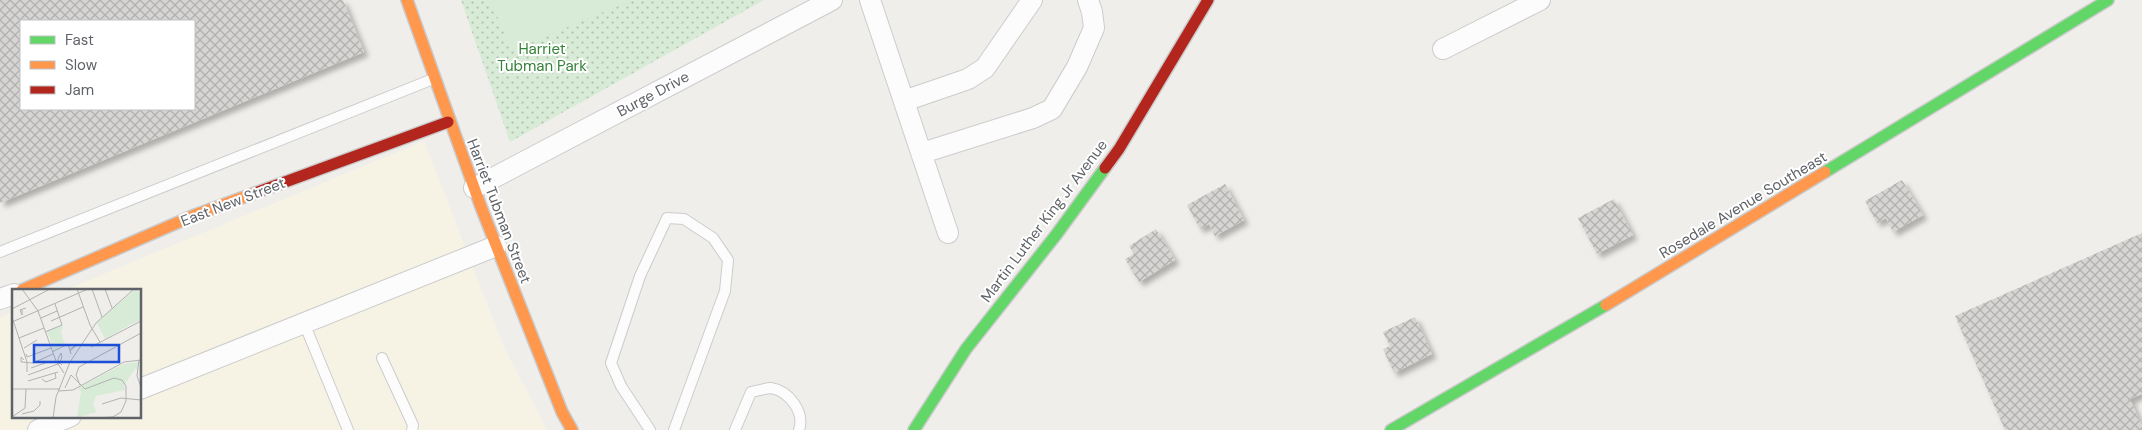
<svg xmlns="http://www.w3.org/2000/svg" width="2142" height="430" viewBox="0 0 2142 430" font-family="'DM Sans',sans-serif">
  <style>
    .commercial { fill: #f7f3e4 }
    .park { fill: url(#park-dots) }
    .garden { fill: #d8ebd6 }
    .building { fill: url(#building-cross-hatch); fill-rule: evenodd; filter: url(#shadow) }
    .lines { fill: none; stroke-linecap: round; stroke-linejoin: round }
    .lane-casing { stroke: #cbcccc; stroke-width: 12 }
    .street-casing { stroke: #cbcccc; stroke-width: 22 }
    .fast-casing { stroke: #cacacb; stroke-width: 14 }
    .slow-casing { stroke: #cacacb; stroke-width: 14 }
    .jam-casing { stroke: #cacacb; stroke-width: 14 }
    .lane { stroke: #fdfcfc; stroke-width: 10 }
    .street { stroke: #fdfcfc; stroke-width: 20 }
    .fast { stroke: #63d668; stroke-width: 11 }
    .slow { stroke: #ff974d; stroke-width: 11 }
    .jam { stroke: #b3261e; stroke-width: 11 }
    .labels { text-anchor: middle; stroke-width: 4; stroke-linejoin: round; paint-order: stroke }
    .park-label { font-size: 15px; fill: #348238; stroke: #fff }
    .street-label { font-size: 15px; fill: #5f6368; stroke: #fff }
    .inset-road { fill: none; stroke: #b1b2b2; stroke-width: 1 }
    .view { fill: #1d4ed8; fill-opacity: 0.15; stroke: #1d4ed8; stroke-width: 2.5 }
    .inset-edge { fill: none; stroke: #5f6368; stroke-width: 2.5 }
  </style>
  <defs>
    <pattern id="park-dots" width="8" height="8" patternUnits="userSpaceOnUse" patternTransform="scale(1.25)"><rect width="8" height="8" fill="#d8ebd6"/><path d="M2 2h.1M6 6h.1" fill="none" stroke="#b2c2b1" stroke-width="1.8" stroke-linecap="round"/></pattern>
    <pattern id="building-cross-hatch" width="8" height="8" patternUnits="userSpaceOnUse" patternTransform="scale(1.25)"><rect width="8" height="8" fill="#d6d5d3"/><path d="M0 0l8 8M0 8l8-8" fill="none" stroke="#b1b0af"/></pattern>
    <filter id="shadow"><feDropShadow dx="4.5" dy="4.5" stdDeviation="2.5" flood-color="#0004"/></filter>
  </defs>
  <rect width="100%" height="100%" fill="#efeeea"/>
  <path class="commercial" d="M424 141 503 345 547 430H0V317L14 311V416H140V290H65Z"/>
  <path class="park" d="M461 0H764L510 142Z"/>
  <path class="garden" d="M490 0H631L512 51Z"/>
  <path class="building" d="M0 0H343L364 52 0 203ZM21 21H194V109H21Z
    M1902 180 1923 215 1893 232 1886 218 1877 223 1865 201Z
    M1225 184 1244 220 1215 236 1209 224 1200 229 1187 205Z
    M1614 199 1633 235 1597 254 1578 218Z
    M1156 229 1175 260 1139 282 1125 259 1134 254 1129 246Z
    M2142 233V394L2130 399 2142 426V430H2005L1955 316Z
    M1415 317 1432 354 1394 373 1383 349 1390 346 1383 332Z"/>
  <g class="lines">
    <defs>
      <path id="lane" d="M0 252 433 79
        M304 323 348 430
        M382 358 413 425 412 430
        M650 430 621 386 611 363 640 276 667 218 684 219 713 238 728 260 725 291 674 430
        M735 430 751 392C757 391 766 388 771 388 789 391 805 412 799 430"/>
      <path id="street" d="M870 0 948 233
        M1443 49 1540 0
        M904 101 968 79 985 68 1032 0
        M922 153 1033 118 1052 109 1077 67 1094 28 1092 12 1088 0
        M474 188 832 0
        M0 299 14 294
        M140 389 496 246
        M38 430 71 416"/>
      <path id="fast" d="M1825 172 2108 0
        M914 430 966 349 1056 235 1105 168
        M1391 430 1606 305"/>
      <path id="slow" d="M407 0 481 207 562 412 572 430
        M22 290 195 215 255 193
        M1606 305 1825 172"/>
      <path id="jam" d="M1105 168 1119 149 1208 0
        M255 193 448 122"/>
    </defs>
    <use href="#lane" class="lane-casing"/>
    <use href="#street" class="street-casing"/>
    <use href="#fast" class="fast-casing"/>
    <use href="#slow" class="slow-casing"/>
    <use href="#jam" class="jam-casing"/>
    <use href="#lane" class="lane"/>
    <use href="#street" class="street"/>
    <use href="#fast" class="fast"/>
    <use href="#slow" class="slow"/>
    <use href="#jam" class="jam"/>
  </g>
  <g class="labels">
    <g class="park-label">
      <text x="542" y="54">Harriet<tspan x="542" dy="17">Tubman Park</tspan></text>
    </g>
    <g class="street-label">
      <text transform="translate(653 94) rotate(-28)" y="5">Burge Drive</text>
      <text transform="translate(233 202) rotate(-21)" y="5">East New Street</text>
      <text transform="translate(1743 205) rotate(-31)" y="5">Rosedale Avenue Southeast</text>
      <text transform="translate(499 211) rotate(69)" y="5">Harriet Tubman Street</text>
      <text transform="translate(1044 221) rotate(-53)" y="5">Martin Luther King Jr Avenue</text>
    </g>
  </g>
  <g transform="translate(12 289)">
    <rect width="129" height="129" fill="#efeeea"/>
    <path d="M100 20 116 24 119 35 93 50 85 34Z" fill="#d8ebd6"/>
    <path d="M124 0 129 5V31L119 35 115 24 103 31 100 20ZM51 36 49 44 53 55 42 61 35 42ZM126 73V80H123L112 96 113 101 84 107 81 114 84 123 65 129 69 103 66 99 112 75Z" fill="#d8ebd6"/>
    <path class="inset-road" d="M10 0 26 22 44 72 52 84M65 0 78 36 88 53M80 0 90 28M93 0 100 19M0 20 38 0M10 21V26L8 21 14 19M0 28 15 73V83M29 29 45 22M39 32 71 18M0 33 76 0M33 43 50 36 43 15M7 49 32 39M79 58 129 32M12 59 25 51M58 60 65 56 58 62M40 63 56 55 59 65M14 65 15 68 39 59M12 71 9 68V73L21 74 41 65M127 71 125 87 129 98M46 75 48 74 50 67 49 64 46 70V71L48 74 50 76M19 79 36 73M16 86 46 75M30 90 34 93 44 89 43 84M16 92 46 83M68 96 64 86 67 78 129 44M53 99 59 86 73 100 102 89 110 91 114 97V112L109 123 101 128 83 129M0 100H48M47 102 61 101 112 73 129 71M90 115 109 109 129 111M10 125 22 122 28 116V112M0 128 13 119 14 100M41 129 44 108 58 73 84 34 122 0"/>
    <path class="view" d="M22 56H107V73H22Z"/>
    <rect width="129" height="129" class="inset-edge"/>
  </g>
  <rect x="20" y="20" width="175" height="90" fill="#ffffff" stroke="#bfc1c3"/>
  <rect x="30" y="36" width="25" height="8" fill="#63d668" stroke="#bfc1c3"/>
  <text x="65" y="45" font-size="15" fill="#5f6368">Fast</text>
  <rect x="30" y="61" width="25" height="8" fill="#ff974d" stroke="#bfc1c3"/>
  <text x="65" y="70" font-size="15" fill="#5f6368">Slow</text>
  <rect x="30" y="86" width="25" height="8" fill="#b3261e" stroke="#bfc1c3"/>
  <text x="65" y="95" font-size="15" fill="#5f6368">Jam</text>
</svg>
